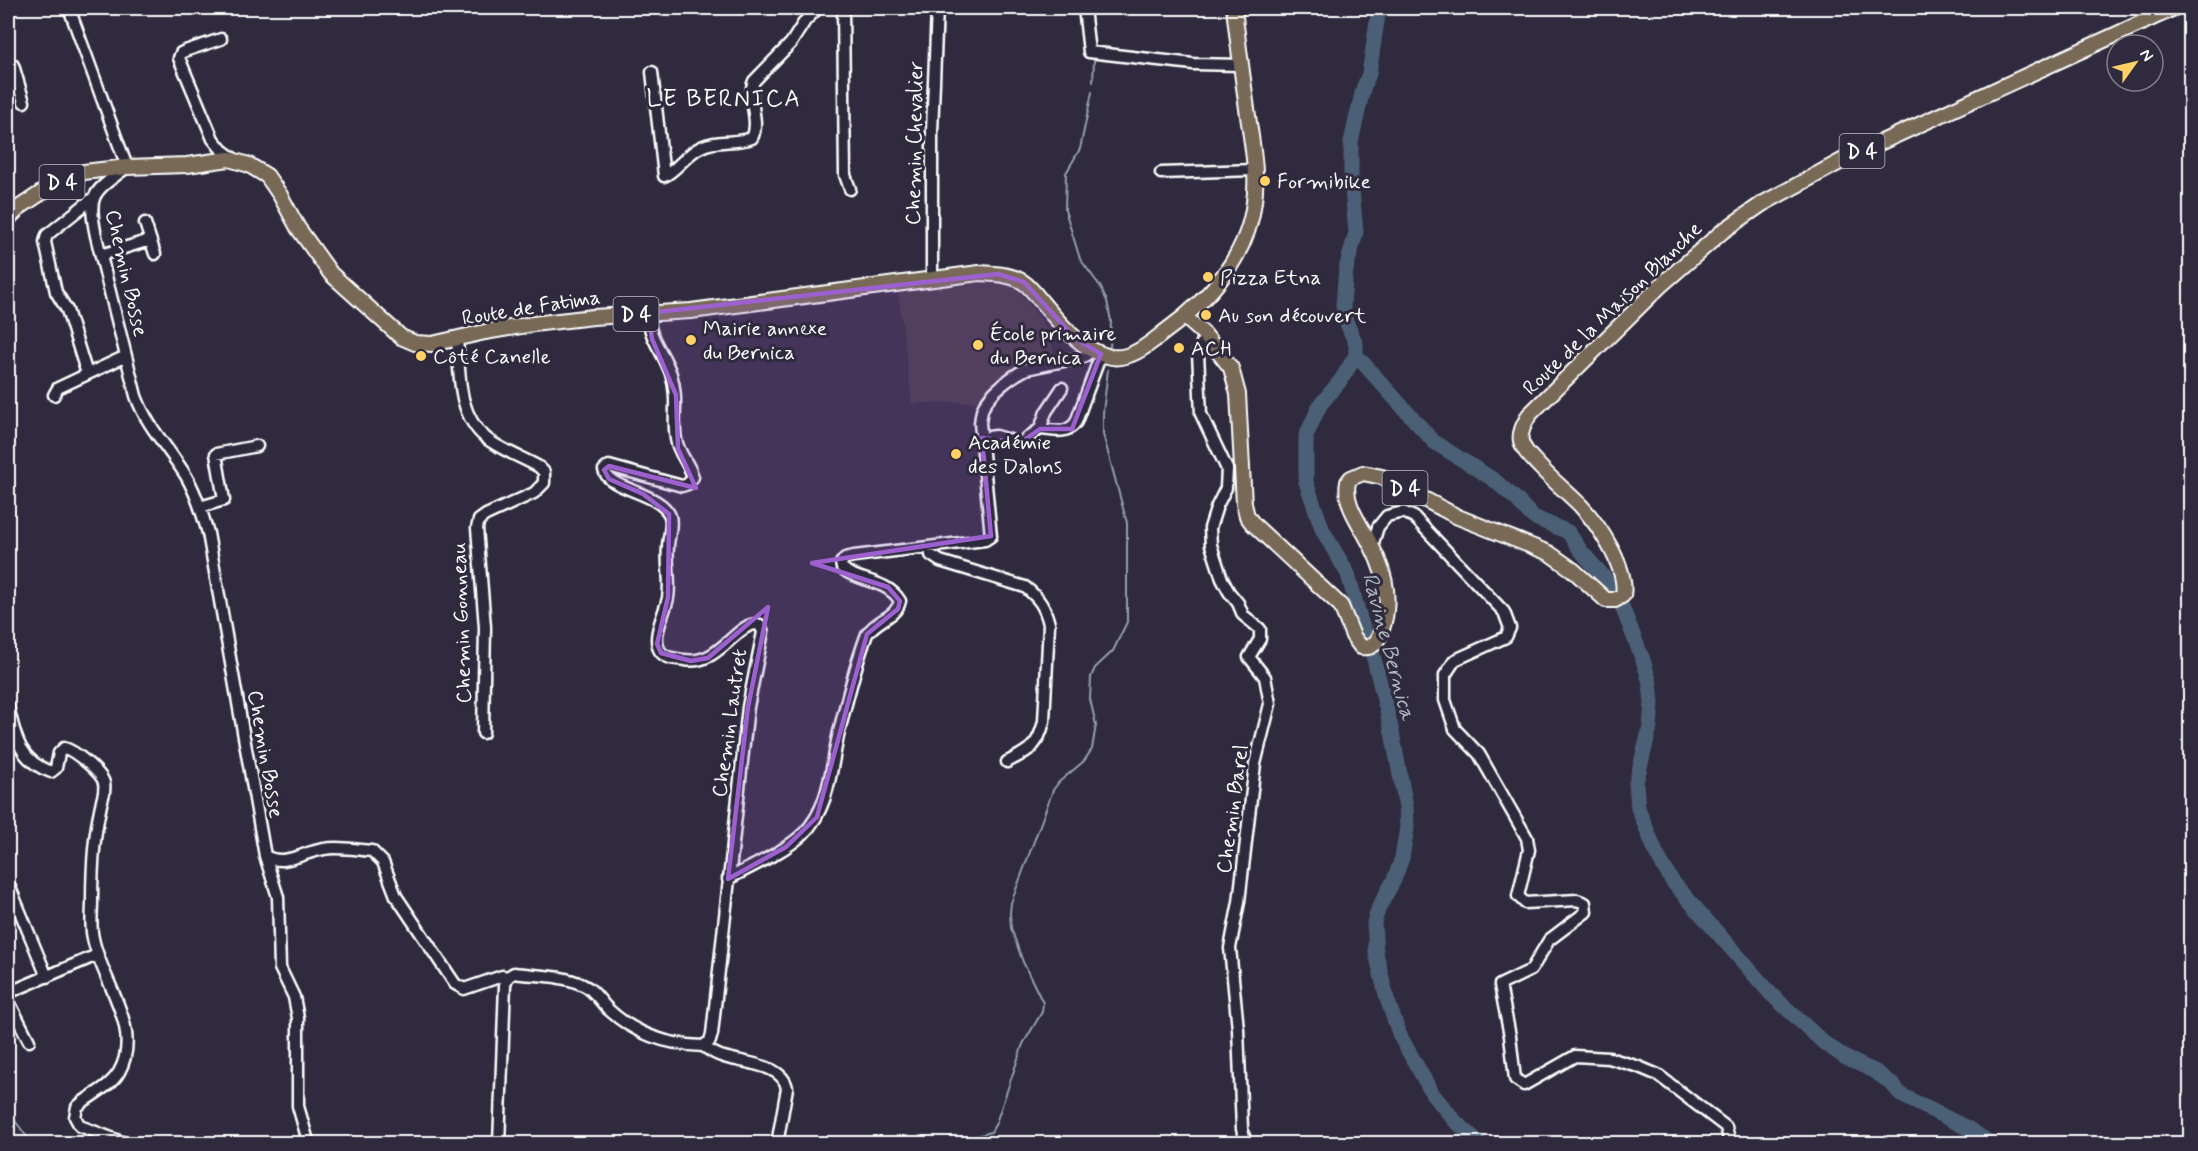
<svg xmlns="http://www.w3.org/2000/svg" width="2198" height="1151" viewBox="0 0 2198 1151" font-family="Mynerve,sans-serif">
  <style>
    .built { fill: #413945 }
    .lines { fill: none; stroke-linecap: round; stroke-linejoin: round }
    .stream { stroke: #93a0ad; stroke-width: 2 }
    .river { stroke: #4b6176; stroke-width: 15 }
    .minor-casing { stroke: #fff; stroke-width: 15 }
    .major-casing { stroke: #fff; stroke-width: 18 }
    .minor { stroke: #2f2a3d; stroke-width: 10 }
    .major { stroke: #776954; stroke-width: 14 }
    .marked { fill: #9c61cf; fill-opacity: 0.2; stroke: #9c61cf; stroke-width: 4.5; stroke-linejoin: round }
    .poi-dot { fill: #ffd166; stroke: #2f2a3d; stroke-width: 2 }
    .labels { text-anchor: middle; stroke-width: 6; stroke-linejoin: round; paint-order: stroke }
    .shield { fill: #2f2a3d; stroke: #c1bfc5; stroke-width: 1.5 }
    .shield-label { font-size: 20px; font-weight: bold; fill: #fff }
    .street-label { font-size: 21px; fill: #fff; stroke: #2f2a3d }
    .poi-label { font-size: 21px; fill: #fff; stroke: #2f2a3d; text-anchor: start }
    .water-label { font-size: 22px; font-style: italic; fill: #aeb8c1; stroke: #2f2a3d }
    .quarter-label { font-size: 24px; letter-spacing: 1.5px; fill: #fff; stroke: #2f2a3d }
  </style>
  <rect width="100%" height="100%" fill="#2f2a3d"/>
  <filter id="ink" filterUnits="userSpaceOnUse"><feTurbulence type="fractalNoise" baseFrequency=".0167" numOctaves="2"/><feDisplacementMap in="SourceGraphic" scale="12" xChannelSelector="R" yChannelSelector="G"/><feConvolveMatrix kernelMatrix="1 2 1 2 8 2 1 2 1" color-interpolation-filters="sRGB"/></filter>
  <g filter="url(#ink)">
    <path class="built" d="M995 280 1015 286 1050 332 1055 359 1008 373 980 402 912 403 898 290Z"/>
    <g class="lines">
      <path class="stream" d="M1093 82 1094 60
        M1092 92 1080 149 1066 173 1065 210 1080 259 1100 286 1107 301 1111 321 1110 349
        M8 1111 32 1144
        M960 1144 962 1140 991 1132 996 1123 1023 1044 1042 1012 1043 1003 1023 962 1011 928 1010 913 1011 903 1053 790 1059 782 1084 761 1092 749 1096 725 1090 699 1091 677 1095 668 1113 651 1127 622V523L1103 434V413L1108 369"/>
      <path class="river" d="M1379 8 1369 74 1363 89 1351 142V179L1356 232 1346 269 1343 304 1344 317 1356 344V355L1341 380 1320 405 1306 436V482L1323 531 1348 574 1361 622 1371 647 1392 732 1406 807 1407 828 1402 858 1394 880 1379 907 1374 923 1376 953 1387 999 1400 1036 1432 1093 1455 1121 1481 1144
        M1356 355 1434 442 1494 480 1516 499 1533 517 1568 532 1581 551 1611 585 1619 599 1643 660 1650 683 1652 703 1650 727 1636 783 1638 808 1657 855 1672 881 1771 994 1824 1043 1846 1058 1876 1072 1893 1085 1901 1095 1969 1129 1992 1144"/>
      <defs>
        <path id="minor" d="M69 8 127 167C93 193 87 193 96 236L136 396C147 427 169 448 186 476 196 493 202 513 208 533L265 856C285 867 303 852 324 849 339 846 357 850 372 851L383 862 396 896 455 984 464 989 502 976 508 977
          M843 8 845 175 850 189
          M1084 8 1089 52 1193 64 1241 65
          M221 39 185 51 181 53 179 58 213 139 222 150 237 161
          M8 67 13 65 24 102
          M652 72 664 176C676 171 686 154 701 147 717 139 735 144 752 138 761 120 746 99 754 81L791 43 805 21 818 8
          M1161 173 1255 170
          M145 223 155 254
          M101 255 150 240
          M932 279V132L937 8
          M1205 335 1198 353 1201 414 1227 469 1226 488 1217 506 1210 528 1211 545 1222 579 1229 592 1238 603 1243 615 1260 629V639L1249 657 1265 677 1270 704 1255 764 1239 902 1230 948 1238 1029 1242 1129 1246 1144
          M457 339C460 374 457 414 486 438 499 449 523 458 539 467L544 472V483L534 493 486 515 479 520 477 528 485 627 483 733
          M87 374 67 310 56 292 45 242 47 235 92 199
          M54 395 58 388 126 356
          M1040 429C1054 430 1067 435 1076 422L1101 354
          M982 438 996 436 1020 443 1040 429 1046 412 1062 388
          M200 507 224 500 216 454 257 446
          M1372 546 1378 527 1387 516 1403 512 1414 517 1504 612 1510 628 1506 637 1455 660 1445 675V700L1455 729 1479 754 1527 838 1529 850 1518 896 1525 903 1577 900 1585 903 1586 912 1549 940 1531 970 1500 985 1510 1036 1515 1079 1524 1085 1575 1056 1609 1058 1639 1067 1658 1075 1726 1127 1730 1144
          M930 547 931 555 940 561 1025 587C1039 598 1045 607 1049 624L1044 721C1038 747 1030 750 1007 762
          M8 706C15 736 19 761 51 772L56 768 59 753 64 748C74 750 102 773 104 783 105 787 104 790 104 793 94 829 92 864 92 902 92 914 90 926 93 938 101 981 144 1028 119 1072 110 1088 89 1095 77 1107L75 1117 80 1126 127 1144
          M265 856 278 897 280 968 294 997 298 1018V1106L308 1141
          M728 879C752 866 784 852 803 834 830 808 831 766 839 732 847 699 855 666 867 634 878 618 896 618 900 601 889 582 865 582 847 572L842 568 841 563 845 558 854 556 985 540 991 536 980 423C981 418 981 412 983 408 989 393 1012 376 1026 369L1083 357 1092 351
          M9 885 47 977
          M8 996 10 992 97 955
          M8 1000 29 1041
          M703 1046C710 1051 716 1055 724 1057 743 1063 783 1064 787 1088L777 1144
          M499 1144 505 985C506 979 508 976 514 973 536 976 563 975 583 985 595 990 600 1002 609 1010 635 1034 668 1045 703 1046L710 1041 712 1034 748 707 763 632 760 625C738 618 721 666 685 660 677 659 665 659 660 651 651 637 665 613 668 598 671 581 666 564 668 547 668 538 673 525 670 516 661 492 608 490 604 470L609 466 682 486 688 484 693 477C689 463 678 453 676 439 672 416 679 400 671 374 663 350 649 341 648 313"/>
        <path id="major" d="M8 219 20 207 44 191 84 172 127 167 187 165 229 159 249 165 267 176 280 195 298 228 331 274 401 337 415 343 432 344 485 332 533 324 593 317 691 311 979 273C994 274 1011 274 1023 282 1032 288 1038 298 1045 306 1062 326 1081 349 1107 356 1130 363 1151 342 1167 330 1210 299 1248 255 1254 202 1258 173 1252 144 1248 116 1243 80 1238 44 1234 8
          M1185 317 1205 335 1231 368 1238 394 1244 504 1247 516 1253 524 1341 606 1353 636 1361 647C1373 649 1377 642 1381 632 1394 596 1383 565 1365 534 1356 518 1344 501 1348 482L1351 478 1363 473 1382 477 1458 517 1549 553 1573 570 1606 600H1615L1623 595C1628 568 1598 524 1580 505 1567 492 1552 480 1540 467 1533 459 1523 451 1521 441 1519 432 1525 423 1529 415L1660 286 1723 231 1762 204 1851 156 2174 8"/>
      </defs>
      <use href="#minor" class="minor-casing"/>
      <use href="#major" class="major-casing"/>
      <use href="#minor" class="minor"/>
      <use href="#major" class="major"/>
    </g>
  </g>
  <path class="marked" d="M998 274 1024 282 1075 338 1101 354 1072 429H1040L1020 443 982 438 991 536 812 563 888 587 900 601 898 609 867 634 817 817 786 847 728 879 748 707 768 607 708 658 691 661 661 653 657 644 668 597 669 514 643 494 609 479 604 470 609 466 696 488 678 449 676 395 652 339 648 313Z"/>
  <g class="poi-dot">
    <circle cx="1265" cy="181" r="6"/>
    <circle cx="1208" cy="277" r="6"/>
    <circle cx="1206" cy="315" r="6"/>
    <circle cx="691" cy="340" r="6"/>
    <circle cx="978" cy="345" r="6"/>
    <circle cx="1179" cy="348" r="6"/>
    <circle cx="421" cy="356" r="6"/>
    <circle cx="956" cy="454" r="6"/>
  </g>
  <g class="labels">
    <g class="shield">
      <rect x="1839.5" y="134" width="45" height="34" rx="4.5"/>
      <rect x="39.5" y="165" width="45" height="34" rx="4.5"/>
      <rect x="613.5" y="297" width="45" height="34" rx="4.5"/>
      <rect x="1382.5" y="471" width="45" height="34" rx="4.5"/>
    </g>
    <g class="shield-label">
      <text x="1862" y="158">D 4</text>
      <text x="62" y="189">D 4</text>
      <text x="636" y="321">D 4</text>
      <text x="1405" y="495">D 4</text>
    </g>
    <g class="street-label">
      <text transform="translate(914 143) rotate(-89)" y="7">Chemin Chevalier</text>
      <text transform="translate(127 273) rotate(77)" y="7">Chemin Bosse</text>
      <text transform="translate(531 307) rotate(-9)" y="7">Route de Fatima</text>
      <text transform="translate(1612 308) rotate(-44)" y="7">Route de la Maison Blanche</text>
      <text transform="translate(461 623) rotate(-92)" y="7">Chemin Gonneau</text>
      <text transform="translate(729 723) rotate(-82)" y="7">Chemin Lautret</text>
      <text transform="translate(266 754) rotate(80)" y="7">Chemin Bosse</text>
      <text transform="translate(1232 809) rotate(-82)" y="7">Chemin Barel</text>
    </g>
    <g class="poi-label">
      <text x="1277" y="188">Formibike</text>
      <text x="1220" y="284">Pizza Etna</text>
      <text x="1218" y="322">Au son découvert</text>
      <text x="703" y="335">Mairie annexe<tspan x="703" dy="24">du Bernica</tspan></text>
      <text x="990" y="340">École primaire<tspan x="990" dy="24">du Bernica</tspan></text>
      <text x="1191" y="355">ACH</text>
      <text x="433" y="363">Côté Canelle</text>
      <text x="968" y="449">Académie<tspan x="968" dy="24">des Dalons</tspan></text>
    </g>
    <g class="water-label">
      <text transform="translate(1390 646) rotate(75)" y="8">Ravine Bernica</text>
    </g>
    <g class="quarter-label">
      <text x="724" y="106">LE BERNICA</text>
    </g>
  </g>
  <rect width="2198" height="1151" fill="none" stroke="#2f2a3d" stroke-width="30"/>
  <rect x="15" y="15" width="2168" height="1121" fill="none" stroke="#fff" stroke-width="2" filter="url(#ink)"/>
  <g transform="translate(2135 63) rotate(56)"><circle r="28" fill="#2f2a3d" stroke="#827f8b" stroke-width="1.5"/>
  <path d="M0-4.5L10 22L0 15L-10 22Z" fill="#ffd166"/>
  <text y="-9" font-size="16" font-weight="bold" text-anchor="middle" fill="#ffffff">N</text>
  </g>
</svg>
